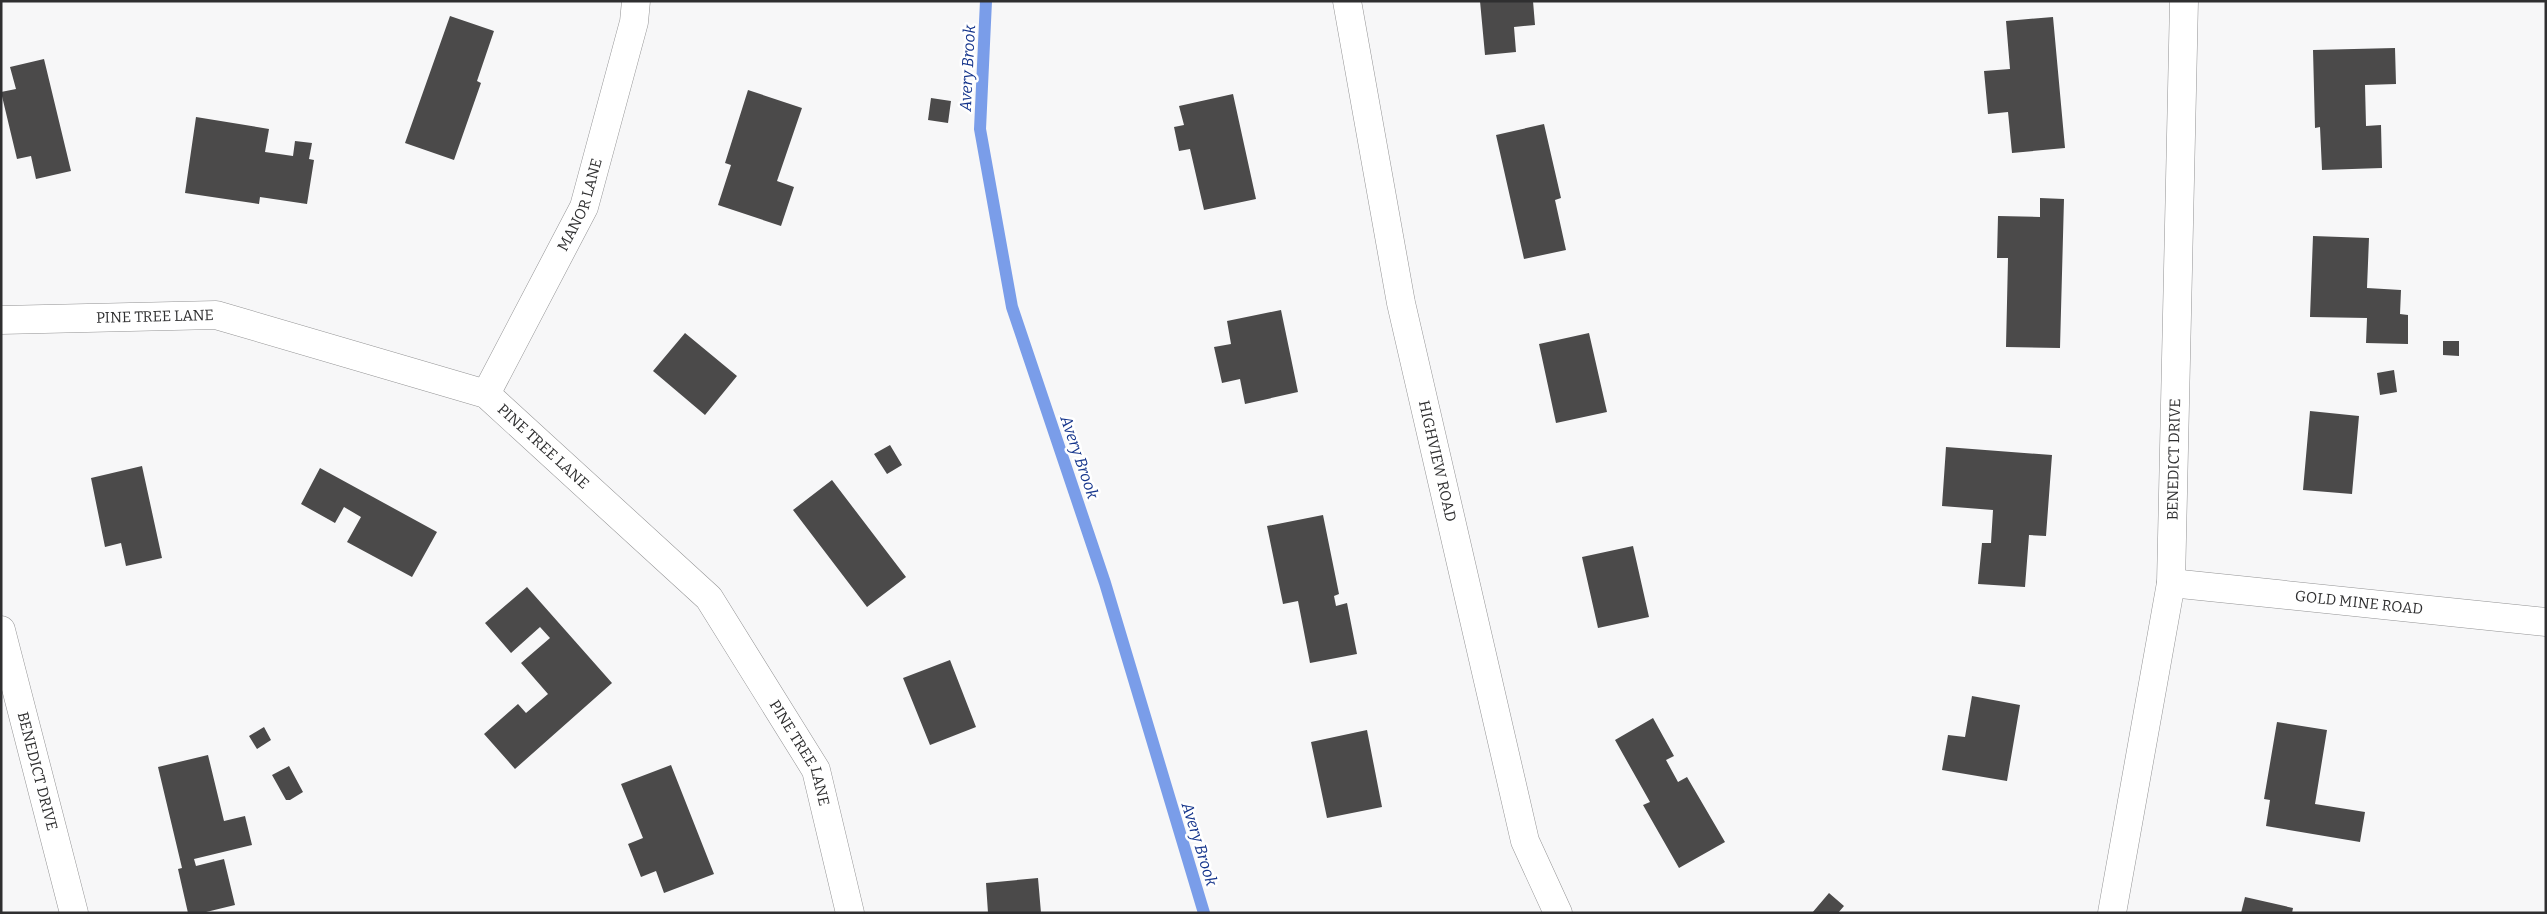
<svg xmlns="http://www.w3.org/2000/svg" width="2547" height="914" viewBox="0 0 2547 914" font-family="Bitter,serif">
  <style>
    .lines { fill: none; stroke-linecap: round; stroke-linejoin: round }
    .stream { stroke: #7a9de9; stroke-width: 12 }
    .building { fill: #4b4a4a }
    .minor-casing { stroke: #939394; stroke-width: 29 }
    .minor { stroke: #fff; stroke-width: 28 }
    .labels { text-anchor: middle; stroke-width: 5; stroke-linejoin: round; paint-order: stroke }
    .street-label { font-size: 15px; fill: #2f2f30; stroke: #fff }
    .water-label { font-size: 16px; font-style: italic; fill: #14348b; stroke: #fff }
  </style>
  <rect width="100%" height="100%" fill="#f7f7f8"/>
  <g class="lines">
    <path class="stream" d="M986 1 980 129 1012 307 1105 583 1204 913"/>
  </g>
  <path class="building" d="M1480 1H1533L1535 25 1514 27 1516 52 1485 55Z
    M450 16 494 31 477 81 481 83 454 160 405 143Z
    M2053 17 2065 148 2012 153 2008 112 1988 114 1984 71 2010 69 2006 21Z
    M2395 48 2396 84 2365 85 2366 126 2381 125 2382 168 2322 170 2320 127 2315 128 2313 50Z
    M44 59 71 171 36 179 31 156 17 159 1 92 16 89 10 67Z
    M748 90 802 108 777 181 794 187 781 226 718 205 731 165 725 163Z
    M1233 94 1256 199 1204 210 1190 149 1179 151 1174 127 1184 125 1179 106Z
    M931 98 951 101 948 123 928 120Z
    M196 117 269 129 265 152 293 156 295 141 312 143 309 159 314 160 307 204 260 197 259 204 185 193Z
    M1544 124 1561 198 1555 200 1566 250 1524 259 1496 135Z
    M2040 198 2064 199 2060 348 2006 347 2008 258H1997L1998 216 2040 217Z
    M2313 236 2369 238 2367 288 2401 290 2400 314 2408 315V344L2366 343 2367 318 2310 317Z
    M1281 310 1298 392 1245 404 1240 379 1222 383 1214 347 1231 344 1227 321Z
    M685 333 737 376 705 415 653 371Z
    M1589 333 1607 412 1556 423 1539 344Z
    M2443 341H2459V356L2443 355Z
    M2394 370 2397 392 2380 395 2377 373Z
    M2310 411 2359 416 2352 494 2303 490Z
    M890 445 902 465 887 474 874 454Z
    M1946 447 2052 455 2046 536 2029 535 2025 587 1978 584 1982 543H1991L1993 510 1942 506Z
    M142 466 162 558 126 566 121 543 105 547 91 478Z
    M320 468 437 532 412 577 347 542 361 517 344 507 335 523 301 504Z
    M832 480 906 577 867 607 793 510Z
    M1323 515 1339 594 1334 596 1336 606 1347 603 1357 654 1310 663 1298 601 1283 604 1267 526Z
    M1633 546 1649 617 1598 628 1582 557Z
    M527 587 612 683 515 769 484 734 518 704 526 713 548 694 521 663 550 638 540 627 511 653 485 623Z
    M950 660 976 727 930 745 903 678Z
    M1972 696 2020 705 2007 781 1942 770 1948 735 1965 737Z
    M1653 718 1674 756 1666 760 1678 782 1687 777 1725 842 1679 868 1643 805 1650 802 1615 740Z
    M2277 722 2327 730 2315 804 2365 812 2360 842 2266 826 2270 800 2264 799Z
    M264 727 271 740 257 749 249 736Z
    M1367 730 1382 807 1327 818 1311 742Z
    M208 755 224 821 245 816 252 845 194 859 196 866 224 859 235 905 202 913H188L178 869 182 868 158 767Z
    M671 765 714 874 664 893 656 871 641 877 628 844 643 838 621 784Z
    M289 766 303 792 290 800H286L272 775Z
    M1038 878 1041 913H988L986 883Z
    M1829 893 1844 906 1838 913H1812Z
    M2245 897 2293 908 2292 913H2241Z"/>
  <g class="lines">
    <defs>
      <g id="minor">
        <path id="s1" d="M1347 1 1401 303 1525 841 1558 913"/>
        <path id="s2" d="M1 320 216 315 486 394 709 598 816 770 850 913"/>
        <path id="s3" d="M486 394 584 207 634 22 636 1"/>
        <path id="s4" d="M2171 583 2546 622"/>
        <path id="s5" d="M1 630 74 913"/>
        <path id="s6" d="M2112 913 2171 583 2184 1"/>
      </g>
    </defs>
    <use href="#minor" class="minor-casing"/>
    <use href="#minor" class="minor"/>
  </g>
  <g class="labels">
    <g class="street-label">
      <text dy="5" stroke="none"><textPath href="#s3" startOffset="212">MANOR LANE</textPath></text>
      <text dy="5" stroke="none"><textPath href="#s2" startOffset="154">PINE TREE LANE</textPath></text>
      <text dy="5" stroke="none"><textPath href="#s2" startOffset="574">PINE TREE LANE</textPath></text>
      <text dy="5" stroke="none"><textPath href="#s6" startOffset="459">BENEDICT DRIVE</textPath></text>
      <text dy="5" stroke="none"><textPath href="#s1" startOffset="469">HIGHVIEW ROAD</textPath></text>
      <text dy="5" stroke="none"><textPath href="#s4" startOffset="189">GOLD MINE ROAD</textPath></text>
      <text dy="5" stroke="none"><textPath href="#s2" startOffset="979">PINE TREE LANE</textPath></text>
      <text dy="5" stroke="none"><textPath href="#s5" startOffset="146">BENEDICT DRIVE</textPath></text>
    </g>
    <g class="water-label">
      <text transform="translate(967 68) rotate(-87)" y="6">Avery Brook</text>
      <text transform="translate(1080 457) rotate(71)" y="6">Avery Brook</text>
      <text transform="translate(1200 844) rotate(73)" y="6">Avery Brook</text>
    </g>
  </g>
  <rect width="2547" height="914" fill="none" stroke="#2f2f30" stroke-width="5"/>
</svg>
